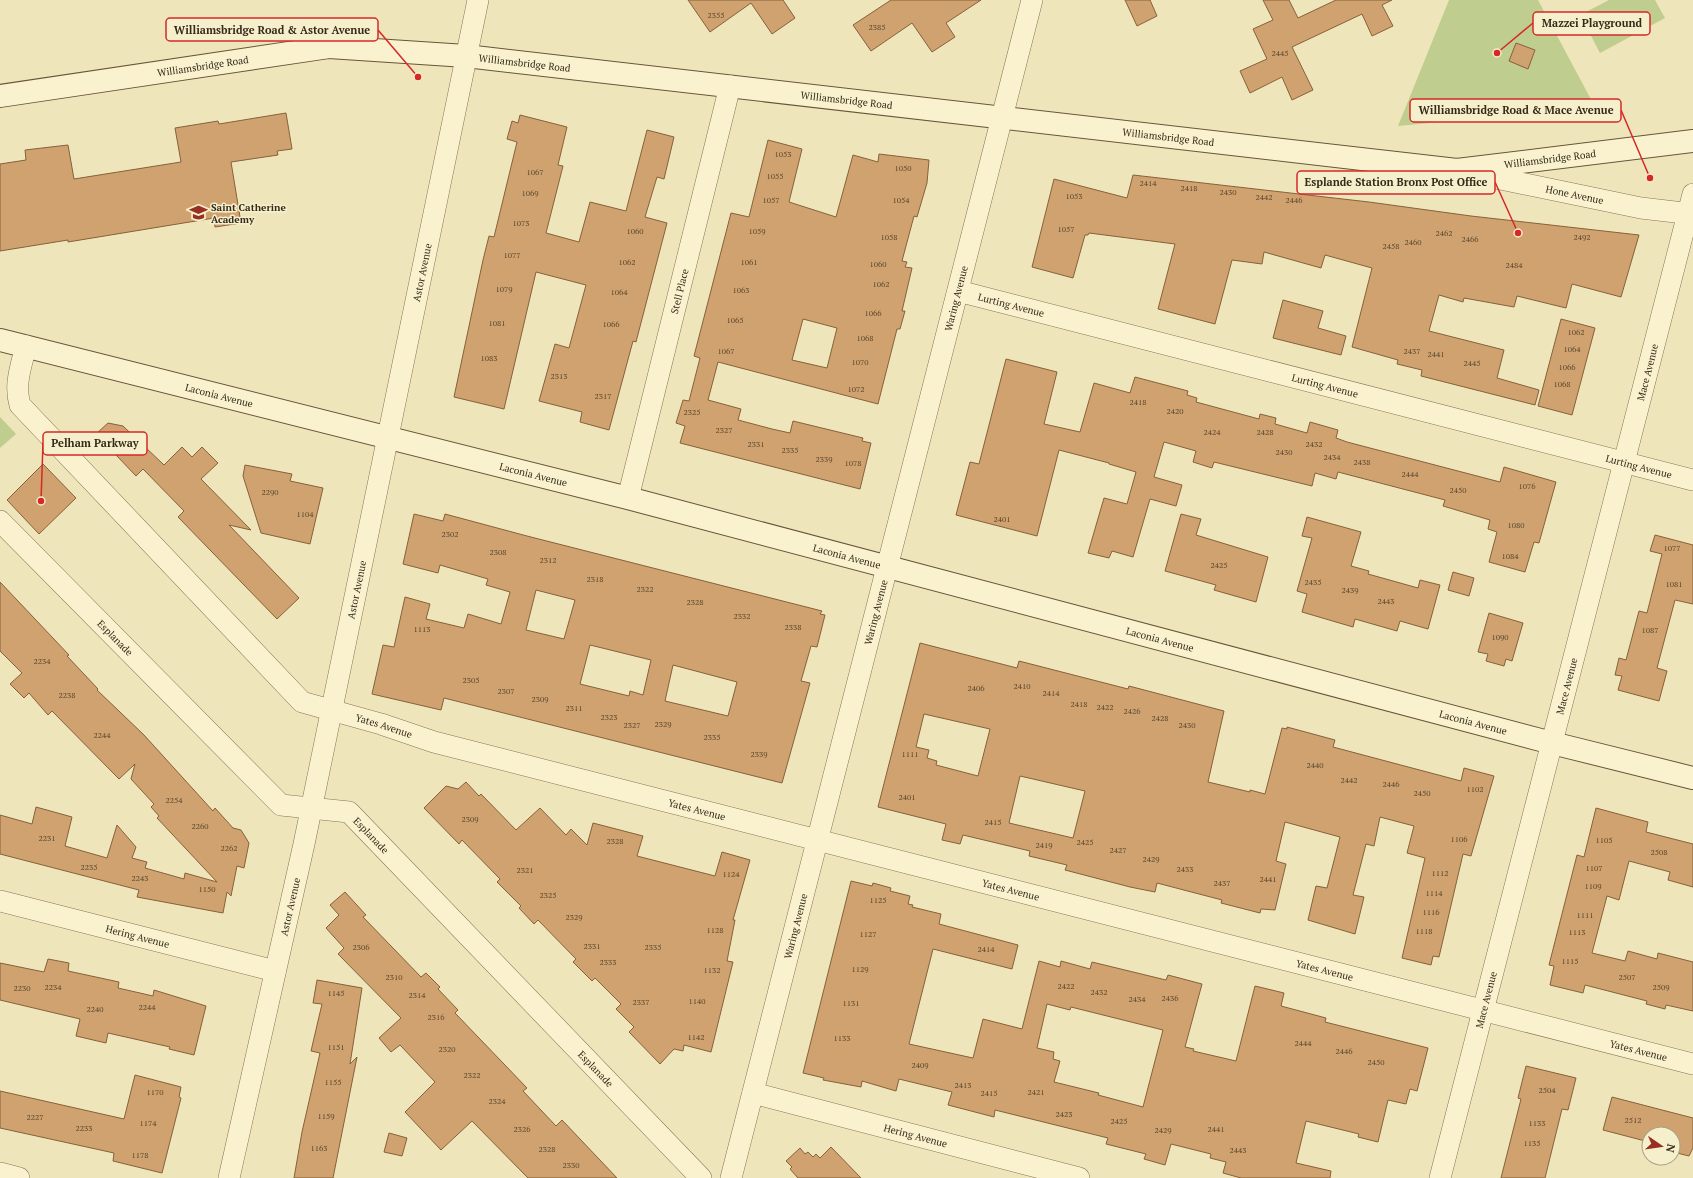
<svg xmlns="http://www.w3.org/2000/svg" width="1693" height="1178" viewBox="0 0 1693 1178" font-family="'PT Serif',serif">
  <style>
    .green { fill: #bfcd8f }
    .building { fill: #cfa26f; stroke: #86613a; fill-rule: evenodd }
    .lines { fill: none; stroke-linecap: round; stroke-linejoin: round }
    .street-casing { stroke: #867554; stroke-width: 22 }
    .secondary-casing { stroke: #685538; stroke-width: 24 }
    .street { stroke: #faf2ce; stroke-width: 21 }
    .secondary { stroke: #faf2ce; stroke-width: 22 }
    .labels { text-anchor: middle; stroke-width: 3; stroke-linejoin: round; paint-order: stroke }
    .number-label { font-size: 8px; fill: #5c482f }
    .street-label { font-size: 10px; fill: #352a1a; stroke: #f6efcb }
    .poi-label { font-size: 10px; font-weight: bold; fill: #352a1a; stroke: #f6efcb; text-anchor: start }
    .leader { fill: none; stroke: #d62828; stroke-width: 1.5 }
    .callout-dot { fill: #d62828; stroke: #f6efcb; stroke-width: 1.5 }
    .callout { fill: #f6efcb; stroke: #d62828; stroke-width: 1.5 }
    .callout-label { font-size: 11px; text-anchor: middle; font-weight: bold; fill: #352a1a }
  </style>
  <rect width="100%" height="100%" fill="#efe5bb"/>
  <path class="green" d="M1449 0H1538L1595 107 1398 126Z
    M1609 0H1655L1665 18 1600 53 1580 15Z
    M0 417 16 434 0 448Z"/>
  <path class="building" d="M688 0H783L795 18 772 34 751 3 710 32Z
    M891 0H981L946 23 955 37 932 52 912 23 871 51 853 25Z
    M1125 0H1150L1157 16 1137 26Z
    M1263 0H1289L1298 18 1336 0H1392L1382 5 1393 26 1372 36 1362 14 1292 47 1313 90 1292 100 1282 77 1250 93 1240 71 1267 59 1253 29 1273 20Z
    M1516 43 1535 50 1528 69 1509 61Z
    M286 113 292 149 277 151 278 155 231 162 241 223 215 227 214 218 68 242V240L0 251V164L26 160 25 150 68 145 74 179 181 162 175 128 218 121 219 124Z
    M520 115 567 127 558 165 563 166 546 233 579 242 590 202 626 211 647 130 674 137 664 179 657 177 645 217 667 223 636 342 633 341 609 430 580 422 582 412 539 401 555 344 569 348 586 285 536 272 504 409 454 397 483 260 489 236 494 237 517 142 507 139 512 121 518 123Z
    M768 140 802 149 789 202 836 217 853 155 878 162 879 154 929 160 927 183 917 217 914 216 902 261 907 262 905 267 912 268 902 311H905L900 329H897L878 404 718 362 708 400 741 409 738 420 772 429 790 433 793 421 863 438 862 441 871 443 860 489 680 443 685 426 676 423 683 400 689 401 700 358 694 356 731 213 749 217ZM803 319 837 328 827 368 792 360Z
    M1133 175 1369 202 1471 216 1639 235 1621 297 1572 284 1566 308 1517 296 1514 307 1464 298 1463 302 1439 295 1429 331 1504 350 1497 378 1539 390 1535 405 1421 376 1422 370 1397 364 1398 360 1352 347 1372 268 1325 255 1321 268 1264 252 1262 264 1232 260 1215 324 1158 309 1175 244 1089 233 1088 235H1085L1073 278 1032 267 1054 179 1127 198Z
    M1283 300 1323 311 1318 328 1346 336 1341 355 1273 338Z
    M1561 319 1595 328 1572 415 1538 406Z
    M1006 359 1057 372 1044 424 1080 432 1094 383 1130 393 1135 377 1188 391 1187 395 1197 398 1196 402 1259 419 1260 414 1276 418 1275 424 1307 433 1310 422 1338 430 1336 438 1347 442 1500 482 1504 467 1556 482 1539 543 1534 542 1525 572 1489 562 1497 532 1488 529 1490 520 1443 506 1445 500 1338 472 1336 479 1315 473 1312 486 1214 462 1212 468 1193 462 1196 451 1164 442 1154 477 1182 485 1176 506 1150 499 1133 557 1112 551 1109 558 1088 553 1104 498 1127 504 1136 472 1109 464V463L1059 450 1037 536 956 515 970 462 979 464Z
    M108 423 123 426 164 465 182 447 192 457 202 447 218 463 201 479 251 530 229 525 299 598 277 619 178 517 184 511 143 469 136 476 96 434Z
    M43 464 76 498 39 534 7 500Z
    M245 465 292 474 290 481 323 488 310 544 261 533 243 476Z
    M414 514 443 521 445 514 527 536 822 611 820 614 825 615 817 647 811 646 801 681 810 683 782 783 444 698 441 710 372 694 383 645 394 647 405 597 430 604 426 619 464 628 468 614 501 624 510 592 486 585 488 579 440 565 438 573 403 564ZM536 590 575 600 564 639 526 630ZM590 645 651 660 643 695 630 691 629 696 580 684ZM673 665 737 682 728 716 665 701Z
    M1181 514 1201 519 1196 535 1268 557 1256 602 1214 590 1216 585 1165 571Z
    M1307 517 1361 532 1351 566 1369 571 1368 574 1418 588 1420 580 1440 585 1428 629 1400 621 1397 631 1355 619 1353 627 1302 612 1307 594 1297 591 1312 538 1302 536Z
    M1655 535 1693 545V604L1675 600 1657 668 1667 671 1659 701 1618 690 1622 676 1615 675 1619 658 1626 660 1639 611 1647 613 1662 554 1650 551Z
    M1453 572 1474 578 1469 596 1448 590Z
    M0 582 69 655 67 656 98 689 97 690 144 735 213 811 215 808 233 828 241 830 249 843 244 868 237 866 231 896 227 892 223 913 137 897 139 890 0 854V815L32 824 36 807 72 817 65 846 107 858 117 825 136 847 132 858 147 862 145 868 184 879 185 873 217 882 157 818 159 816 151 807 154 804 131 779 135 764 119 779 52 711 48 715 29 693 24 698 10 684 22 673 0 651Z
    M1489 613 1523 623 1512 661 1506 659 1504 666 1486 661 1488 654 1478 652Z
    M920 643 1017 668 1019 661 1128 689 1129 686 1224 711 1208 782 1250 792V790L1265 794 1282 728 1287 729V727L1335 740 1333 747 1461 781 1464 768 1494 776 1471 856 1463 854 1439 957 1433 956 1431 965 1402 958 1425 858 1407 853 1414 826 1380 817 1374 846 1366 844 1353 895 1364 897 1355 934 1308 920 1316 886 1327 888 1340 837 1285 822 1276 861 1286 864 1275 910 1261 909 1260 913 1221 903 1222 900 1157 883 1155 892 1130 887 1065 870 1067 865 1029 856 1030 851 963 835 960 844 942 840 946 824 878 807ZM924 714 990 729 978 776 936 765 937 761 927 758 929 750 916 747ZM1020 776 1085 791 1073 838 1009 823Z
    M466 782 479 796 481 794 516 830 540 808 566 835 571 829 587 845 593 823 643 836 637 856 715 876 722 852 750 860 733 920H735L727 961 733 962 711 1052 684 1045 683 1051 674 1049 660 1064 629 1032 634 1027 616 1009 621 1004 595 978 592 981 573 962 576 959 538 920 534 924 519 908 521 906 497 882 500 879 462 840 459 844 424 808 446 786 458 789Z
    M1596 808 1648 822 1646 832 1693 844V887L1668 880 1670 872 1629 861 1619 900 1607 896 1592 953 1625 961 1628 951 1657 959 1658 953 1693 962V1011L1666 1005 1665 1009 1646 1004 1647 1001 1585 985 1583 993 1550 985 1554 966 1549 965 1577 855 1584 857Z
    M851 881 872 886 873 883 891 888 890 891 910 896 908 904 913 905 912 907 941 914 939 924 1018 945 1012 969 933 949 909 1044 973 1058 983 1019 1022 1029 1039 961 1060 967 1061 961 1090 969 1092 962 1166 980 1168 975 1202 984 1185 1047 1194 1049 1193 1051 1236 1061 1255 986 1284 993 1281 1006 1326 1018 1325 1022 1428 1048 1417 1091 1410 1089 1406 1104 1388 1100 1378 1142 1358 1137 1359 1134 1306 1121 1296 1163 1331 1171 1330 1178H1241L1223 1173 1226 1162 1210 1158 1211 1154 1171 1144 1165 1165 1144 1159 1146 1154 1106 1144 1108 1138 995 1110 994 1117 948 1105 952 1092 899 1079 896 1091 862 1081 861 1087 823 1080 824 1078 803 1073ZM1047 1004 1070 1010 1071 1007 1163 1030 1143 1107 1098 1095 1099 1093 1054 1082 1060 1061 1053 1059 1054 1052 1037 1048Z
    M345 892 366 915 363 917 421 977 426 973 440 987 438 989 458 1010 455 1013 527 1088 523 1091 556 1126 562 1120 617 1178H528L472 1121 441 1150 405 1112 435 1082 400 1045 391 1052 379 1038 401 1018 338 954 344 948 326 928 339 915 330 905Z
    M48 959 69 963 68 971 119 982 118 988 153 996 154 990 206 1006 194 1055 169 1049 170 1047 108 1033 106 1043 76 1036 80 1019 0 1000V963L44 972Z
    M317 980 362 988 350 1064 357 1057 333 1178H294L302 1132 320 1053 311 1051 322 1004 313 1003Z
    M1526 1066 1576 1078 1568 1110 1562 1109 1545 1178H1501L1521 1099 1518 1098Z
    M135 1075 181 1087 179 1097 181 1098 162 1173 113 1161 114 1153 0 1128V1091L124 1119Z
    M1612 1097 1693 1118V1148L1689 1156 1673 1152V1134H1649V1142L1603 1130Z
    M389 1133 407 1138 402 1156 384 1152Z
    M831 1147 861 1178H798L790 1169 792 1167 786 1161 800 1148 805 1154 808 1152 813 1157 816 1154 820 1158Z"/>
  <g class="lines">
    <defs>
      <g id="street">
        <path id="s1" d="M1462 171 1641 208 1693 214"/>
        <path id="s2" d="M958 291 1693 480"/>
        <path id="s3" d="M26 346C21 366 14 385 20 405L302 702 381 724 434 742 1693 1064"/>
        <path id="s4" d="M628 498 730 86"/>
        <path id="s5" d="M0 521 281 805 349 812 701 1178"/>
        <path id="s6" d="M0 901 275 971"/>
        <path id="s7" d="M753 1093 1079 1178"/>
        <path d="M0 1173 19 1178"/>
        <path id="s8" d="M229 1178 304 844 478 0"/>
        <path id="s9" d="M731 1178 1032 0"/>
        <path id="s10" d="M1440 1178 1693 194"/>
      </g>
      <g id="secondary">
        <path id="s11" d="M0 96 329 47 466 56 1457 170 1693 141"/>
        <path id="s12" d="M0 340 628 498 1552 743 1693 778"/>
      </g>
    </defs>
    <use href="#street" class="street-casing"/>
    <use href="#secondary" class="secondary-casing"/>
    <use href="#street" class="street"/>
    <use href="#secondary" class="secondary"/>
  </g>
  <defs>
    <symbol id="school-bare" viewBox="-9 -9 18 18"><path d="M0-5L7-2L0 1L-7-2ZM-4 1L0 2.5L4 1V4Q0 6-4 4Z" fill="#982f22" stroke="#f6efcb" stroke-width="2.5" paint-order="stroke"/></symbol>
  </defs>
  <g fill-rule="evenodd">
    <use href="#school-bare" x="186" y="200" width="25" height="25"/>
  </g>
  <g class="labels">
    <g class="number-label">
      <text x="716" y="18">2355</text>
      <text x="877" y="30">2385</text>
      <text x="1280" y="56">2445</text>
      <text x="783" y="157">1053</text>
      <text x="903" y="171">1050</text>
      <text x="535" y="175">1067</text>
      <text x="775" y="179">1055</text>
      <text x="1148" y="186">2414</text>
      <text x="1189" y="191">2418</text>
      <text x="1228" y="195">2430</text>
      <text x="530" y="196">1069</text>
      <text x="1074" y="199">1053</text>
      <text x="1264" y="200">2442</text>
      <text x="771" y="203">1057</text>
      <text x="901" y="203">1054</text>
      <text x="1294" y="203">2446</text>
      <text x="521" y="226">1073</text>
      <text x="1066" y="232">1057</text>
      <text x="635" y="234">1060</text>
      <text x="757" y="234">1059</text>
      <text x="1444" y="236">2462</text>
      <text x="889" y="240">1058</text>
      <text x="1582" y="240">2492</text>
      <text x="1470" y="242">2466</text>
      <text x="1413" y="245">2460</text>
      <text x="1391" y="249">2458</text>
      <text x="512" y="258">1077</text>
      <text x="627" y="265">1062</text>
      <text x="749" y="265">1061</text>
      <text x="878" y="267">1060</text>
      <text x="1514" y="268">2484</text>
      <text x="881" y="287">1062</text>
      <text x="504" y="292">1079</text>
      <text x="741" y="293">1063</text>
      <text x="619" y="295">1064</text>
      <text x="873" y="316">1066</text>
      <text x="735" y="323">1065</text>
      <text x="497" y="326">1081</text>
      <text x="611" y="327">1066</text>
      <text x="1576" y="335">1062</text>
      <text x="865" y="341">1068</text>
      <text x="1572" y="352">1064</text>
      <text x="726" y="354">1067</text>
      <text x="1412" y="354">2437</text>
      <text x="1436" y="357">2441</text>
      <text x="489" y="361">1083</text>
      <text x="860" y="365">1070</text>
      <text x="1472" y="366">2445</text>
      <text x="1567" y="370">1066</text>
      <text x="559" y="379">2313</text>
      <text x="1562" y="387">1068</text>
      <text x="856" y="392">1072</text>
      <text x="603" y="399">2317</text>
      <text x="1138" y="405">2418</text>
      <text x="1175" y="414">2420</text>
      <text x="692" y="415">2325</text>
      <text x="724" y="433">2327</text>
      <text x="1212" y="435">2424</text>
      <text x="1265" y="435">2428</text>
      <text x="756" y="447">2331</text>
      <text x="1314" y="447">2432</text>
      <text x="790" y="453">2335</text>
      <text x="1284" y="455">2430</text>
      <text x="1332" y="460">2434</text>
      <text x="824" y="462">2339</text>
      <text x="1362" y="465">2438</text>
      <text x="853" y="466">1078</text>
      <text x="1410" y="477">2444</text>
      <text x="1527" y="489">1076</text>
      <text x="1458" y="493">2450</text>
      <text x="270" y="495">2290</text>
      <text x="305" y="517">1104</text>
      <text x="1002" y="522">2401</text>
      <text x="1516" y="528">1080</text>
      <text x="450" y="537">2302</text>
      <text x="1672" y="551">1077</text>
      <text x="498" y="555">2308</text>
      <text x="1510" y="559">1084</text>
      <text x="548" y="563">2312</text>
      <text x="1219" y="568">2425</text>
      <text x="595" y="582">2318</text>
      <text x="1313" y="585">2435</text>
      <text x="1674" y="587">1081</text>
      <text x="645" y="592">2322</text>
      <text x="1350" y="593">2439</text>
      <text x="1386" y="604">2443</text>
      <text x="695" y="605">2328</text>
      <text x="742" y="619">2332</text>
      <text x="793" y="630">2338</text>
      <text x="422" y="632">1113</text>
      <text x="1650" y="633">1087</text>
      <text x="1500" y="640">1090</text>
      <text x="42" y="664">2234</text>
      <text x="471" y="683">2305</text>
      <text x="1022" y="689">2410</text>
      <text x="976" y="691">2406</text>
      <text x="506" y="694">2307</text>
      <text x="1051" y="696">2414</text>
      <text x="67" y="698">2238</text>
      <text x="540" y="702">2309</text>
      <text x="1079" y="707">2418</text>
      <text x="1105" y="710">2422</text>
      <text x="574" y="711">2311</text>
      <text x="1132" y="714">2426</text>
      <text x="609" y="720">2323</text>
      <text x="1160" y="721">2428</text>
      <text x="663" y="727">2329</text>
      <text x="632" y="728">2327</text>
      <text x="1187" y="728">2430</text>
      <text x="102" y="738">2244</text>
      <text x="712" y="740">2335</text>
      <text x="759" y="757">2339</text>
      <text x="910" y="757">1111</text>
      <text x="1315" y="768">2440</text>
      <text x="1349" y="783">2442</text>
      <text x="1391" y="787">2446</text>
      <text x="1475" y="792">1102</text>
      <text x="1422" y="796">2450</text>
      <text x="907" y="800">2401</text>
      <text x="174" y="803">2254</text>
      <text x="470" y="822">2309</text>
      <text x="993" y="825">2415</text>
      <text x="200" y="829">2260</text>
      <text x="47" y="841">2231</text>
      <text x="1459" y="842">1106</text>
      <text x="1604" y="843">1105</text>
      <text x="615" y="844">2328</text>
      <text x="1085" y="845">2425</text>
      <text x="1044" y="848">2419</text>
      <text x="229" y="851">2262</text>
      <text x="1118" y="853">2427</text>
      <text x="1659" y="855">2508</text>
      <text x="1151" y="862">2429</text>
      <text x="89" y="870">2235</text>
      <text x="1594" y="871">1107</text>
      <text x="1185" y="872">2433</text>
      <text x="525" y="873">2321</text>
      <text x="1440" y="876">1112</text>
      <text x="731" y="877">1124</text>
      <text x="140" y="881">2243</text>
      <text x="1268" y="882">2441</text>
      <text x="1222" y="886">2437</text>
      <text x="1593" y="889">1109</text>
      <text x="207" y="892">1150</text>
      <text x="1434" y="896">1114</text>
      <text x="548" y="898">2325</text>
      <text x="878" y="903">1125</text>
      <text x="1431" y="915">1116</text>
      <text x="1585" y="918">1111</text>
      <text x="574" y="920">2329</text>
      <text x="715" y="933">1128</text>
      <text x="1424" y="934">1118</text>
      <text x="1577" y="935">1113</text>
      <text x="868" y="937">1127</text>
      <text x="592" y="949">2331</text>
      <text x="361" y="950">2306</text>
      <text x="653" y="950">2335</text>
      <text x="986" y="952">2414</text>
      <text x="1570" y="964">1115</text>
      <text x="608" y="965">2333</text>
      <text x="860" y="972">1129</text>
      <text x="712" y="973">1132</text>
      <text x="394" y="980">2310</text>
      <text x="1627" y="980">2507</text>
      <text x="1066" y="989">2422</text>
      <text x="53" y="990">2234</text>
      <text x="1661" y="990">2509</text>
      <text x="22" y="991">2230</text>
      <text x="1099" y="995">2432</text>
      <text x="336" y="996">1145</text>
      <text x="417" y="998">2314</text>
      <text x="1170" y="1001">2436</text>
      <text x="1137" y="1002">2434</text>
      <text x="697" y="1004">1140</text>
      <text x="641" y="1005">2337</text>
      <text x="851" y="1006">1131</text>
      <text x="147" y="1010">2244</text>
      <text x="95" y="1012">2240</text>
      <text x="436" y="1020">2316</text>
      <text x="696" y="1040">1142</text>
      <text x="842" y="1041">1133</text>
      <text x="1303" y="1046">2444</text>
      <text x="336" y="1050">1151</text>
      <text x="447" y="1052">2320</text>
      <text x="1344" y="1054">2446</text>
      <text x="1376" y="1065">2450</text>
      <text x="920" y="1068">2409</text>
      <text x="472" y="1078">2322</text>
      <text x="333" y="1085">1155</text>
      <text x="963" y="1088">2413</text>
      <text x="1547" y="1093">2504</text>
      <text x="155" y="1095">1170</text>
      <text x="1036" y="1095">2421</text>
      <text x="989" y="1096">2415</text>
      <text x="497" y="1104">2324</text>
      <text x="1064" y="1117">2423</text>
      <text x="326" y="1119">1159</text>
      <text x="35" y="1120">2227</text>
      <text x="1633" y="1123">2512</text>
      <text x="1119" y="1124">2425</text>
      <text x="148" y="1126">1174</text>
      <text x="1537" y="1126">1133</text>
      <text x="84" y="1131">2233</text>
      <text x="522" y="1132">2326</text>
      <text x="1216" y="1132">2441</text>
      <text x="1163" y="1133">2429</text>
      <text x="1532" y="1146">1135</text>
      <text x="319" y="1151">1163</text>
      <text x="547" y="1152">2328</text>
      <text x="1238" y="1153">2443</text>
      <text x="140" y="1158">1178</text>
      <text x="571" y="1168">2330</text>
    </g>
    <g class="street-label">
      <text dy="4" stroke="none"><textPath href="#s11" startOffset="529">Williamsbridge Road</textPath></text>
      <text dy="4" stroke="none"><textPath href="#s11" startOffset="205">Williamsbridge Road</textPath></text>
      <text dy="4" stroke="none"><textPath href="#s11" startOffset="853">Williamsbridge Road</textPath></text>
      <text dy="4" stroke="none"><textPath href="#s11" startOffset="1177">Williamsbridge Road</textPath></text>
      <text dy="4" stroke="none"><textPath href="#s11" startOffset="1561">Williamsbridge Road</textPath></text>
      <text dy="4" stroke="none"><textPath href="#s1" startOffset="115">Hone Avenue</textPath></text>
      <text dy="4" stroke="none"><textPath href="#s8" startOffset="926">Astor Avenue</textPath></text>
      <text dy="4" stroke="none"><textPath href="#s4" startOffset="213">Stell Place</textPath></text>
      <text dy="4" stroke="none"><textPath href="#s9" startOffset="908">Waring Avenue</textPath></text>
      <text dy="4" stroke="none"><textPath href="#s2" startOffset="55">Lurting Avenue</textPath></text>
      <text dy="4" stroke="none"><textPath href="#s10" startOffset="832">Mace Avenue</textPath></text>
      <text dy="4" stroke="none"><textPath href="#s2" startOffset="379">Lurting Avenue</textPath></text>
      <text dy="4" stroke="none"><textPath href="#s12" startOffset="226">Laconia Avenue</textPath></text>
      <text dy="4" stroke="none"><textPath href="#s2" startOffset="703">Lurting Avenue</textPath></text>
      <text dy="4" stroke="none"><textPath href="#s12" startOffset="550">Laconia Avenue</textPath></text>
      <text dy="4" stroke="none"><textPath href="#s12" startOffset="874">Laconia Avenue</textPath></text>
      <text dy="4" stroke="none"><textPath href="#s8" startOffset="602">Astor Avenue</textPath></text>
      <text dy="4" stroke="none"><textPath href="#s9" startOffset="584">Waring Avenue</textPath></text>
      <text dy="4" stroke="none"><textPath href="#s5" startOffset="164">Esplanade</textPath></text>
      <text dy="4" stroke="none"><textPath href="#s12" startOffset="1198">Laconia Avenue</textPath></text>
      <text dy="4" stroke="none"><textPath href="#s10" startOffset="508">Mace Avenue</textPath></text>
      <text dy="4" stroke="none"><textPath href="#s12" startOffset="1522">Laconia Avenue</textPath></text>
      <text dy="4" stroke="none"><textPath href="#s3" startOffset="555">Yates Avenue</textPath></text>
      <text dy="4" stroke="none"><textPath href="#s3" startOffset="879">Yates Avenue</textPath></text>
      <text dy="4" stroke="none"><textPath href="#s5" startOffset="500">Esplanade</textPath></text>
      <text dy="4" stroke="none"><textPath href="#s3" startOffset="1203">Yates Avenue</textPath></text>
      <text dy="4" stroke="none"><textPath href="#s8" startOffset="278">Astor Avenue</textPath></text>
      <text dy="4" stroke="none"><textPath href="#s9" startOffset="260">Waring Avenue</textPath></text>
      <text dy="4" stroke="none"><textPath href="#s6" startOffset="142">Hering Avenue</textPath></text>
      <text dy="4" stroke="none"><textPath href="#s3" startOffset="1527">Yates Avenue</textPath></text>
      <text dy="4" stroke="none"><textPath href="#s10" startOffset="184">Mace Avenue</textPath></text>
      <text dy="4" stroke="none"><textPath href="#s3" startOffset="1851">Yates Avenue</textPath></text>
      <text dy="4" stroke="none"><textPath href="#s5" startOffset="824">Esplanade</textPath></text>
      <text dy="4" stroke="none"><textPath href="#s7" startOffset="168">Hering Avenue</textPath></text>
    </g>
    <g class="poi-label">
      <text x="211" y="211">Saint Catherine<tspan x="211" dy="12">Academy</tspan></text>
    </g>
  </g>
  <path class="leader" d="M1497 53L1533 23M418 77L378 30M1650 178L1621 110M1518 233L1495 182M41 501L43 443"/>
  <g class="callout-dot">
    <circle cx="1497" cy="53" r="4"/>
    <circle cx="418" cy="77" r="4"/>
    <circle cx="1650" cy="178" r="4"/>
    <circle cx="1518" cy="233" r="4"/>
    <circle cx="41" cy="501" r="4"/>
  </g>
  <g class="callout">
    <rect x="1533" y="12" width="117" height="23" rx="4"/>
    <rect x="166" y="18" width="212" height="23" rx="4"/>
    <rect x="1410" y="99" width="211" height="23" rx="4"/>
    <rect x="1297" y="171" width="198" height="23" rx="4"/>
    <rect x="43" y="432" width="104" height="23" rx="4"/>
  </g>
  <g class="callout-label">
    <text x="1592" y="27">Mazzei Playground</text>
    <text x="272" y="34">Williamsbridge Road &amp; Astor Avenue</text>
    <text x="1516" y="114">Williamsbridge Road &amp; Mace Avenue</text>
    <text x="1396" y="186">Esplande Station Bronx Post Office</text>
    <text x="95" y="447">Pelham Parkway</text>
  </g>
  <g transform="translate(1661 1146) rotate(103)"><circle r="19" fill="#f6efcb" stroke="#a9a084"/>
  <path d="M0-3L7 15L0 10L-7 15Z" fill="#982f22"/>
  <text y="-6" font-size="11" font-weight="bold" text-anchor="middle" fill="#352a1a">N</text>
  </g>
</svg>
